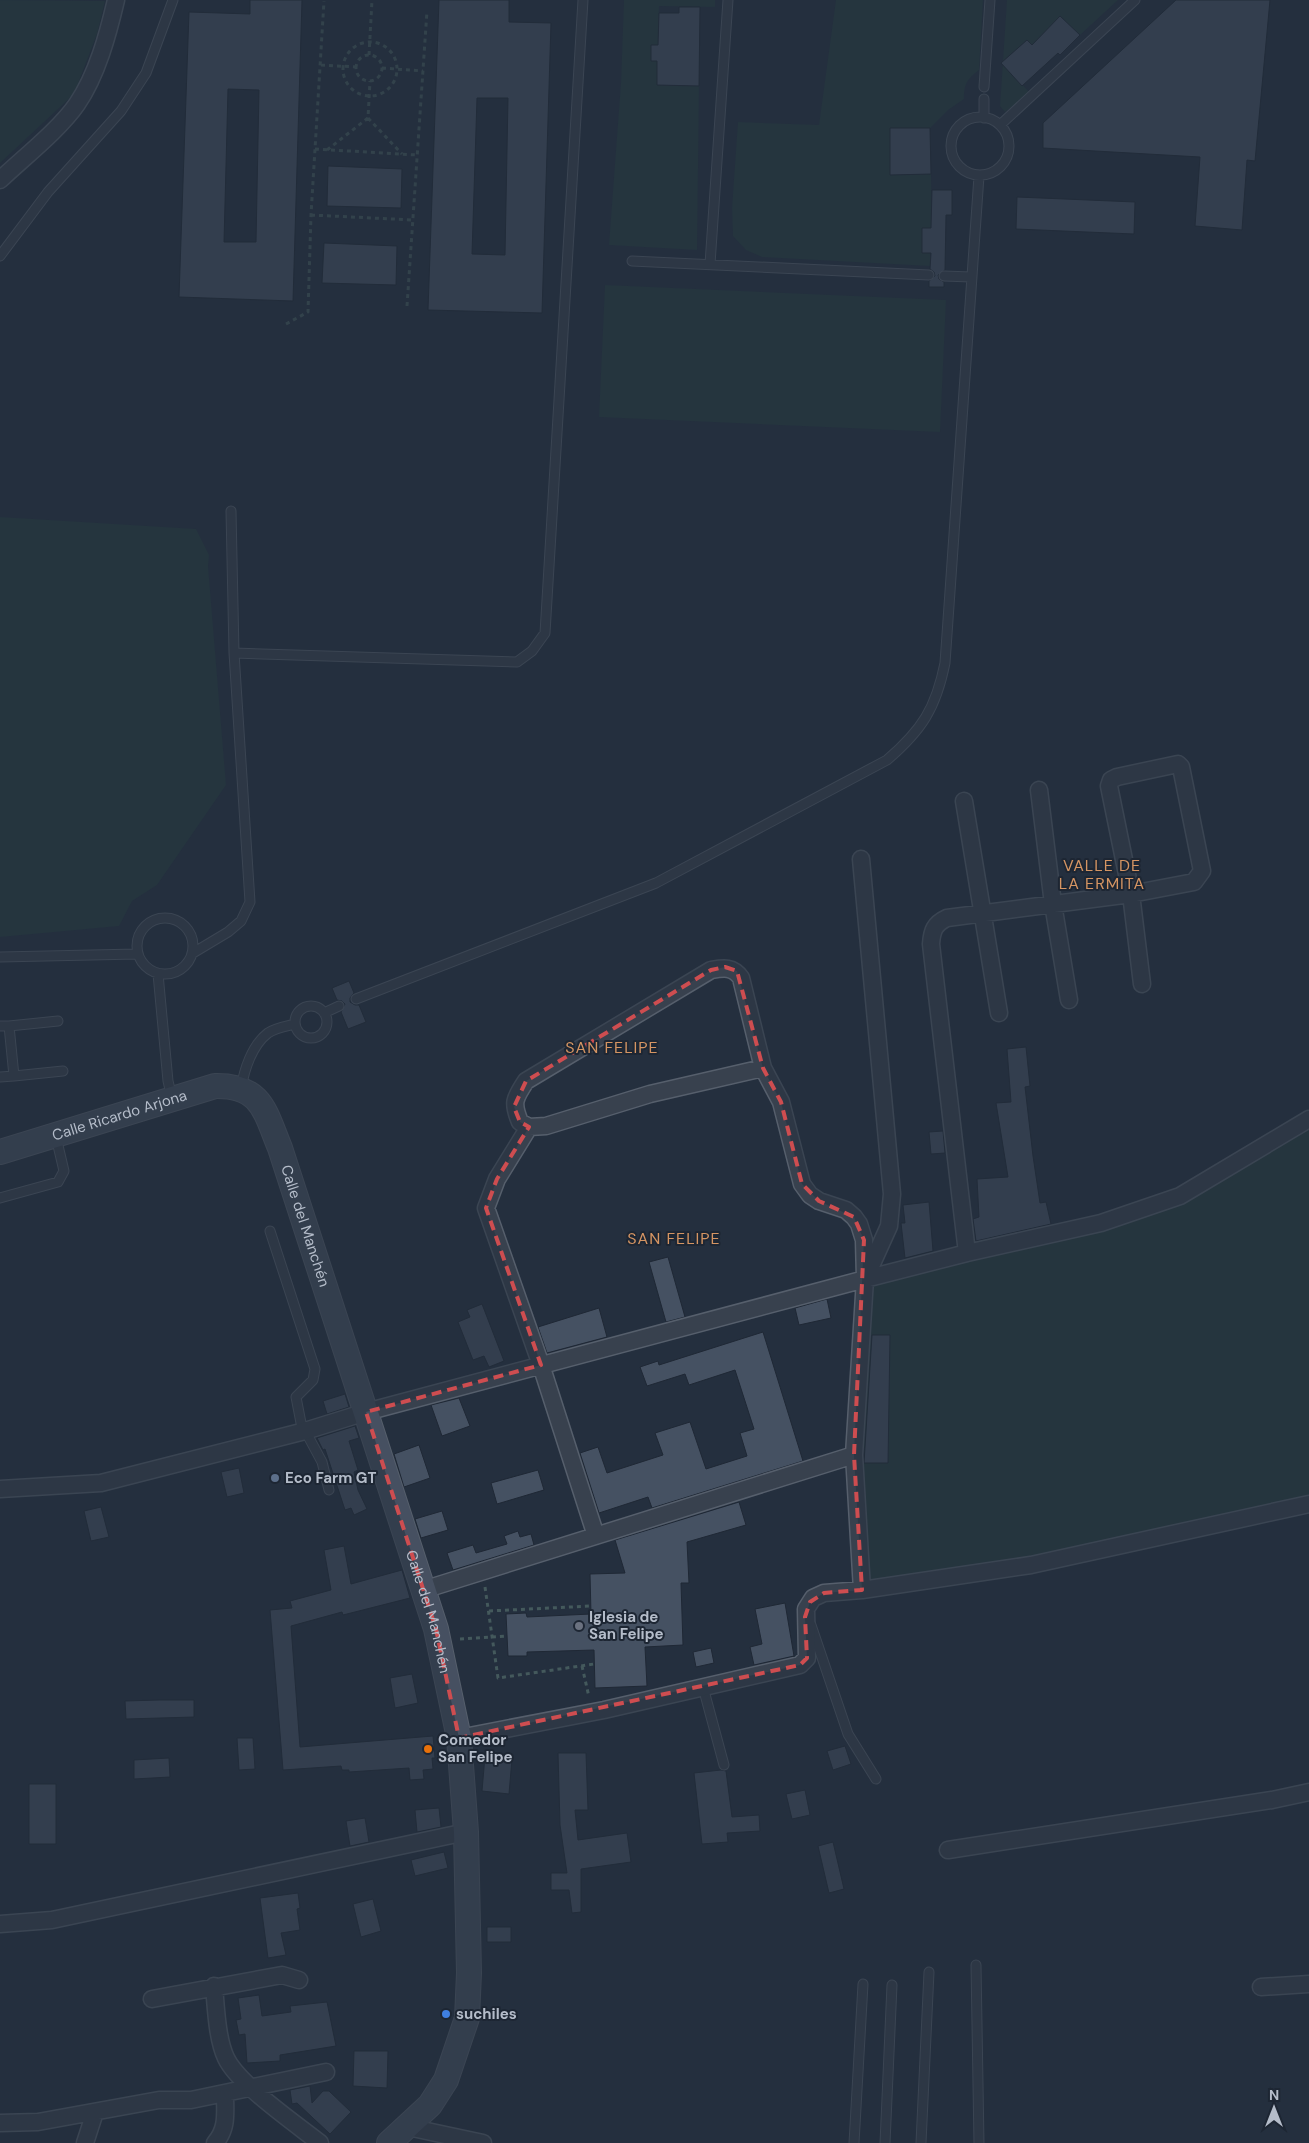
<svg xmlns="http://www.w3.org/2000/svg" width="1309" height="2143" viewBox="0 0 1309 2143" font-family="'DM Sans',sans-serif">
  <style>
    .green { fill: #263c3f }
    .building { fill: #455162; stroke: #1f2835; fill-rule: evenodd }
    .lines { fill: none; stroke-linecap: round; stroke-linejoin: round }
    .lane-casing { stroke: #565f6c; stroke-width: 11 }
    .street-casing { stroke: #565f6c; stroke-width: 19 }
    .secondary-casing { stroke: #565f6c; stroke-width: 26 }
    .path { stroke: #44595c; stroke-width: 3; stroke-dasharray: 4 4; stroke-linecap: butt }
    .lane { stroke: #38414e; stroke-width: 9 }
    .street { stroke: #38414e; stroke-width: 16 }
    .secondary { stroke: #465061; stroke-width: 24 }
    .marked { fill: none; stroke: #ce4d50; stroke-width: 4; stroke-dasharray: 10 6; stroke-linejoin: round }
    .service-dot { fill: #5c6f8a; stroke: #1d2633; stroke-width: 2 }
    .worship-dot { fill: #6b7280; stroke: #1d2633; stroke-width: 2 }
    .food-dot { fill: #e8710a; stroke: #1d2633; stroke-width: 2 }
    .shop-dot { fill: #3f7fe0; stroke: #1d2633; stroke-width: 2 }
    .labels { text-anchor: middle; stroke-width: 4; stroke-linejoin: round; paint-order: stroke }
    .street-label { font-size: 15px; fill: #b4bcc9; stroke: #1d2633 }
    .poi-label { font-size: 15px; font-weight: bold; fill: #b4bcc9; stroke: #1d2633; text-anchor: start }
    .neighbourhood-label { font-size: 16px; letter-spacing: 1px; fill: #d59563; stroke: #1d2633 }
  </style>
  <rect width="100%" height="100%" fill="#242f3e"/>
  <path class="green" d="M0 0 105 1 97 34 74 94 0 163Z
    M624 0H715V7L659 6 657 85 699 86 697 250 609 245 621 83Z
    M836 0H983L979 70C967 79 964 84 964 99L948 110 930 128H891V175L931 174 932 228 922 229V253H930V266L762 257 746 250 733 236 732 208 738 122 819 125Z
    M1007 0H1118L1080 35 1060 17 1032 45 1027 40 1002 63 1030 93 1005 112 1000 106Z
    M605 285 946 300 940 432 599 417Z
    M0 517 196 529 209 555 208 566 226 785 157 885 132 901 119 926 0 937Z
    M1309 1122V1498L1079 1551 870 1587 863 1547 866 1281 1183 1198Z"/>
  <path class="building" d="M250 0H302L293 301 179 297 189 12 250 14ZM228 89 259 90 256 242H224Z
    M439 0H509V22L551 23 542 313 428 310ZM477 98H508L505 255 472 254Z
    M1176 0H1270L1255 161 1247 160 1242 230 1195 226 1200 157 1043 148V123Z
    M679 7H700L699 86 657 85V61H651V45H658L659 13H679Z
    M1060 16 1080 35 1060 55 1058 53 1022 86 1001 63 1027 40 1032 45Z
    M890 128H930L931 174 890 175Z
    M328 166 402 169 401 208 327 206Z
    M932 190H952V215H946L945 270 938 275 939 279 944 282V287H929V281L935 276 934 272 930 269 931 253H922V228H931Z
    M1017 197 1135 202 1134 234 1016 229Z
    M324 243 397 246 396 285 322 283Z
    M349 981 354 993 350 998V1002L355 1005H359L366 1022 348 1029 341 1012 345 1004 342 1001 337 1000 332 988Z
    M1026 1047 1030 1086 1025 1087 1033 1156 1040 1203 1046 1202 1051 1224 976 1241 973 1219 979 1217 977 1179 1008 1177 996 1103 1011 1102 1007 1049Z
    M943 1131 945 1153 931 1154 929 1132Z
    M929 1202 933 1251 905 1258 901 1223H905L903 1205Z
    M668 1257 685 1317 666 1322 649 1262Z
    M827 1299 831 1318 799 1325 795 1308Z
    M482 1304 504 1361 489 1367 484 1356 473 1360 458 1322 470 1317 467 1310Z
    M599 1308 607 1337 547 1353 538 1327Z
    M763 1332 803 1461 652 1508 648 1497 599 1513 580 1453 598 1447 607 1473 663 1455 655 1433 690 1422 706 1469 747 1456 740 1433 754 1429 735 1370 689 1385 685 1374 647 1386 640 1367 658 1361 659 1365Z
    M872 1335H890L888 1463H864Z
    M345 1394 349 1407 327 1414 323 1401Z
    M459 1398 470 1426 442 1436 431 1405Z
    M355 1426 359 1438 349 1441 358 1470 354 1472 358 1490 367 1509 354 1515 351 1508 345 1510 325 1449 323 1450 317 1438Z
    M419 1445 430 1478 404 1487 394 1454Z
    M239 1468 244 1493 227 1497 221 1472Z
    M538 1470 544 1490 497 1504 491 1483Z
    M739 1502 746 1525 687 1542 689 1583H681L683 1645 645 1647 647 1686 595 1688 594 1650 527 1652V1656H508L506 1614 526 1613 527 1617 591 1614 590 1574 625 1573 615 1540Z
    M101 1507 109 1537 91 1541 84 1511Z
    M442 1511 448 1530 421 1538 415 1519Z
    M518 1531 520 1537 531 1534 534 1545 453 1570 447 1553 473 1545 476 1553 507 1544 504 1536Z
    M344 1546 351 1584 402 1570 410 1598 343 1615 342 1612 291 1626 300 1747 433 1736 435 1758H432L433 1769 423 1770 424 1779 410 1780 409 1768 349 1772V1770H342L341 1766 283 1770 270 1610 292 1608 290 1601 331 1590 324 1550Z
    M785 1603 794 1656 754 1665 750 1647 762 1644 755 1609Z
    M711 1648 714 1663 696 1667 693 1652Z
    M412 1674 418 1703 395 1708 390 1678Z
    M159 1700H194V1717L126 1719 125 1701Z
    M237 1738H253L255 1769 239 1770Z
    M845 1746 851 1764 833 1770 827 1751Z
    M558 1753H586L588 1810H575L578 1840 627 1833 631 1862 581 1869V1912L572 1913 569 1890H551V1873H567L560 1825Z
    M485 1756 512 1759 509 1794 482 1791Z
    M169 1758 170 1777 134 1779V1760Z
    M721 1770 726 1771 732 1817 759 1815 760 1831 727 1833 728 1842 702 1844 694 1773Z
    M29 1784H56V1844H29Z
    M805 1790 810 1815 792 1819 786 1794Z
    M439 1808 441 1827 417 1832 415 1810Z
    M365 1818 369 1842 350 1846 346 1821Z
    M833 1842 844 1889 829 1893 818 1846Z
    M444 1852 448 1868 415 1876 411 1860Z
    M298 1893 300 1908 297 1909 300 1930 281 1933 286 1955 268 1958 260 1898Z
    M373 1899 381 1931 361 1937 353 1904Z
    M487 1927H511V1942H487Z
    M259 1995 262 2016 291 2012 290 2006 327 2002 336 2046 280 2055V2061L247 2063 245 2034 239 2035 236 2020 241 2019 238 1998Z
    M354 2051H388L387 2088 353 2086Z
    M310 2086 312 2103 323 2091H329L351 2112 330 2134 297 2103 292 2104 290 2090Z"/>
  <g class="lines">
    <defs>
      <path id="lane" d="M984 87 990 0
        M951 146a29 29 0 1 1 58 0a29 29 0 1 1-58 0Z
        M984 118V99
        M1000 125 1135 0
        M0 256 48 192 121 111 146 73 173 0
        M632 261 929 275
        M710 264 728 0
        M944 276 971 277
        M231 511 234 653
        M137 946a28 28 0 1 1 56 0a28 28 0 1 1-56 0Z
        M193 953 228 932 241 921 250 902 234 653 517 662 532 651 545 633 583 0
        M0 957 137 954
        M158 974 168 1081 172 1098
        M356 999 656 883 887 760C922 730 936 708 945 663L979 176
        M295 1022a16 16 0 1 1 32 0a16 16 0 1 1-32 0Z
        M324 1013 339 1006
        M0 1026H9L14 1076 0 1077
        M9 1026 58 1021
        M14 1076 63 1071
        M241 1089C244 1070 252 1045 268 1033 275 1028 287 1026 295 1024
        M0 1198 58 1182 64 1171 56 1137
        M270 1231 315 1369 313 1380 296 1397 301 1423 322 1462 329 1490
        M811 1625 848 1734 876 1779
        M703 1687 724 1765
        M976 1965 979 2143
        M854 2143 863 1984
        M885 2143 892 1985
        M921 2143 929 1972"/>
      <path id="street" d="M0 180C22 159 60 129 77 104 97 75 108 34 116 0
        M1039 790 1053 904 1069 1000
        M964 801 999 1013
        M861 859 892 1194 889 1226 866 1277
        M763 1068 650 1094 546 1126 529 1127 520 1122C512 1103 514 1099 526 1081L711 970C723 968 733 966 741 978L763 1068 781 1102 802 1184 810 1195 819 1201 846 1210 854 1217 859 1224 864 1240 865 1279 854 1455 862 1590
        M529 1127 497 1179 486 1208 541 1365 596 1536
        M967 1253 931 944C932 931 934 924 947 918L1131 894 1194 882 1202 871 1181 767 1178 764 1117 777 1111 780 1109 786 1131 894 1142 984
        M0 1489 101 1483 305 1431 366 1412 865 1279 967 1253 1101 1223 1180 1196 1309 1119
        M423 1590 854 1455
        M459 1738 604 1710 800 1665 807 1658 806 1609 813 1598 824 1593 862 1590 1031 1565 1309 1504
        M948 1850 1272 1800 1309 1792
        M0 1924 52 1920 466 1832
        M214 1986C216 2008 217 2039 226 2058 238 2084 296 2124 320 2143
        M1261 1987 1309 1984
        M152 1999 282 1975 299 1980
        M0 2123 38 2122 159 2100H191L326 2072
        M408 2127 483 2143
        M85 2143 95 2112
        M215 2143C228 2128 225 2113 225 2094"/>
      <g id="secondary">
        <path id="s1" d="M0 1152 215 1086C262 1085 265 1112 280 1148L436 1629 459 1738 466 1832 469 1973 467 2018 446 2080 430 2105 389 2143"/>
      </g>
    </defs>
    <use href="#lane" class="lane-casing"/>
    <use href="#street" class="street-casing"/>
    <use href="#secondary" class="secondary-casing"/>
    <path class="path" d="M343 69a27 27 0 1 1 54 0a27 27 0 1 1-54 0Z
      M369 55 372 0
      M356 68a13 13 0 1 1 26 0a13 13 0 1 1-26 0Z
      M321 65 356 67
      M382 68 423 71
      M368 118 402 154
      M315 149 417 155
      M327 150 368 118 370 81
      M311 215 413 220
      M407 306 427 11
      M286 324 308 312 311 215 324 1
      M485 1587 498 1678 594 1664
      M489 1611 591 1606
      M460 1639 507 1636
      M582 1666 589 1697"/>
    <use href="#lane" class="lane"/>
    <use href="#street" class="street"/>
    <use href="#secondary" class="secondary"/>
  </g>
  <path d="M0 0H1309V2143H0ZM725 967 737 971 763 1068 781 1102 802 1184 819 1201 854 1217 864 1240 854 1455 862 1590 824 1593 810 1602 805 1617 807 1658 800 1665 459 1738 436 1629 366 1412 541 1365 486 1208 497 1179 529 1127 520 1122 514 1107 526 1081 711 970Z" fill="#242f3e" fill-opacity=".55" fill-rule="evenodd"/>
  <path class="marked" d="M725 967 737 971 763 1068 781 1102 802 1184 819 1201 854 1217 864 1240 854 1455 862 1590 824 1593 810 1602 805 1617 807 1658 800 1665 459 1738 436 1629 366 1412 541 1365 486 1208 497 1179 529 1127 520 1122 514 1107 526 1081 711 970Z"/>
  <circle class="service-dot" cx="275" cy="1478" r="5"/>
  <circle class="worship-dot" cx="579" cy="1626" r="5"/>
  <circle class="food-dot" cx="428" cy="1749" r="5"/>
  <circle class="shop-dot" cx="446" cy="2014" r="5"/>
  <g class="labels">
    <g class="street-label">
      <text dy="5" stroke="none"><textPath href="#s1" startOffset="125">Calle Ricardo Arjona</textPath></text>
      <text dy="5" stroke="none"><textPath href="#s1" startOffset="406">Calle del Manchén</textPath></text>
      <text dy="5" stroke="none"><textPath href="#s1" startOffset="811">Calle del Manchén</textPath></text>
    </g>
    <g class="poi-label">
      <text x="285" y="1483">Eco Farm GT</text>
      <text x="589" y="1622">Iglesia de<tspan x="589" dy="17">San Felipe</tspan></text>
      <text x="438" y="1745">Comedor<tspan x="438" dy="17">San Felipe</tspan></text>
      <text x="456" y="2019">suchiles</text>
    </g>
    <g class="neighbourhood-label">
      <text x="1102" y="871">VALLE DE<tspan x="1102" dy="18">LA ERMITA</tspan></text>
      <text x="612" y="1053">SAN FELIPE</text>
      <text x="674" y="1244">SAN FELIPE</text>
    </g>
  </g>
  <g transform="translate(1274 2108)" stroke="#1d2633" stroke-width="4" paint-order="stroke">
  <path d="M0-4L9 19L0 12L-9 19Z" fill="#b4bcc9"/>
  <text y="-8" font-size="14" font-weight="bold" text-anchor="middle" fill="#b4bcc9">N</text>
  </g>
</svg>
